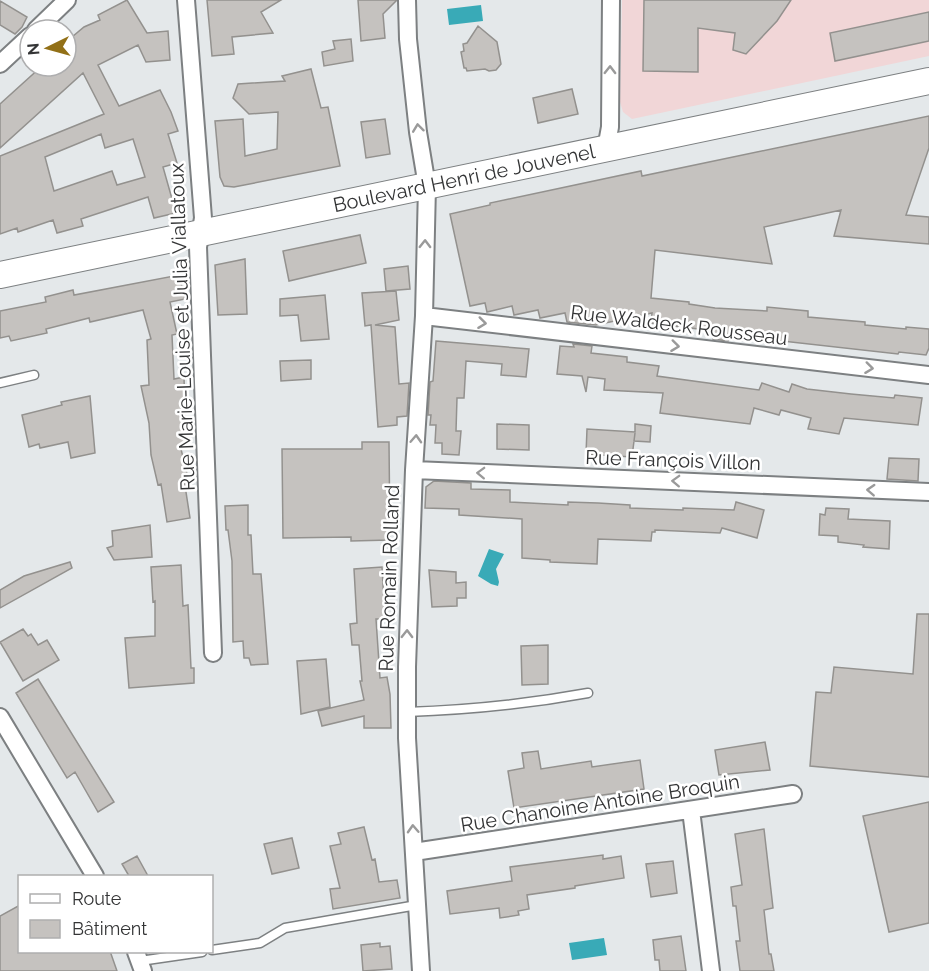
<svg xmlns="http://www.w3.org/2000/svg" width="929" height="971" viewBox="0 0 929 971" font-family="Raleway,sans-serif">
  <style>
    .education { fill: #f1d6d7 }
    .water { fill: #39aab7 }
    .building { fill: #c5c2bf; stroke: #93918e; stroke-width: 1.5; fill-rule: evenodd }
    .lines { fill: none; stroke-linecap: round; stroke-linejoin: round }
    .lane-casing { stroke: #7d8082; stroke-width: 11 }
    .street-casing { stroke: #7d8082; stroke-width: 20 }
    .primary-casing { stroke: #7d8082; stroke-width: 28 }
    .lane { stroke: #fff; stroke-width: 8 }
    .street { stroke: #fff; stroke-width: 16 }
    .primary { stroke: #fff; stroke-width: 26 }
    .oneway { stroke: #9a9a9a }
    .labels { text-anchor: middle; stroke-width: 5; stroke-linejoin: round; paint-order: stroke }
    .street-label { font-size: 20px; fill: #343536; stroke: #fff }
  </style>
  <rect width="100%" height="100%" fill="#e4e8ea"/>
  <path class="education" d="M622 0H929V56L632 119 623 112 620 102Z"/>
  <path class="water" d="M481 5 483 21 449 25 447 9Z
    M489 549 504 554 496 569 499 582 498 586 491 584 478 576Z
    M604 938 607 955 572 960 569 943Z"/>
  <path class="building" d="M127 0 147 33 168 31 170 60 146 62 138 45 98 65 119 106 160 90 171 112 178 131 168 134 177 163 163 167 176 213 154 218 148 197 81 219 83 226 57 233 53 220 18 232 17 228 0 234V156L104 114 83 73 0 148V104L42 66H66V42L84 27 100 20 98 15ZM101 134 105 148 133 139 145 177 117 185 112 171 54 191 45 157Z
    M207 0H281L261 12 273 33 232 37 234 54 212 56Z
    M358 0H397L383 14 385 38 361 41Z
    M644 0H791L777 21 746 54 733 50 735 33 698 28V72L643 71Z
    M0 1 27 17 22 27 15 34 0 25Z
    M929 12V41L835 61 830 33Z
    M478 26 497 42 501 64 496 70 489 71 485 69 467 71 466 68H464L461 52 464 51 463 44 467 43Z
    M351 39 353 61 324 66 322 52 335 49 333 41Z
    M311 69 321 108 328 107 340 166 234 187 224 186 220 177 215 121 243 119 245 156 277 149 278 112 249 114 233 98 238 84 285 81 282 76Z
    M572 89 578 114 538 123 533 98Z
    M929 116V148L906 215 929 217V244L834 236 841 210 764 227 772 264 655 250 651 298 689 302V304L715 308 767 311V307L808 311V317L865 322V325L906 329V327L929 329V348L926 355 899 352 898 354 729 335 728 341 713 339 714 331 651 323 652 313 596 325 567 322 565 313 540 318 538 310 514 315 512 306 487 312 485 303 470 306 450 214 490 205V203L641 171 642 176Z
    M385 119 390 154 366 158 361 122Z
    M360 235 366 263 289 281 283 251Z
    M245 259 247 314 218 315 215 265Z
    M408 266 410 289 386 291 384 269Z
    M179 275 185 299 170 302 177 334 172 335 174 379 184 377 186 449H181L188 478 184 479 190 518 167 522 161 484 158 485 151 455 149 423 141 386 149 385 147 340 151 339 143 310 90 322 89 318 46 329 47 333 11 341 9 336 0 338V311L46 302 45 297 73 290 74 295Z
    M396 291 399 320 375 325 395 327 399 384 409 383 407 416 397 417V425L378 427 371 325 365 326 362 293Z
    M325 295 329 339 301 341 298 315 280 316V299Z
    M436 341 529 349 526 377 501 375 502 364 466 361 464 398H457L456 431H461L459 455 442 454V443H435L436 425H430L431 415H428L430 382 433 381Z
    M573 344 592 346 591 353 627 357V362L659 366 657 376 759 390 762 383 789 392 792 384 807 389 851 394 894 398 895 395 922 398 918 425 844 418 839 434 808 429 811 418 781 410 779 415 754 408 750 424 660 413 663 393 604 390 605 379 588 377 586 392 582 376 557 374 560 346 574 347Z
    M311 360V379L281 381 280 361Z
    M90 396 95 453 71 458 68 442 40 448 39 444 29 447 22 415 62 405 61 402Z
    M497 424 529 425V450L497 449Z
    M635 424 651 426 650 442 634 441 635 433 632 457 586 454 587 429 635 432Z
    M362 442H389L390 540 351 541V537L283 538 282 449H362Z
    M889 458 919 459 918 481 887 479Z
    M434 481 471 483V489L510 490V502L568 505V502L598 503 630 505V508L683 510V508L734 510 736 502 764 510 757 538 722 528 720 533 655 530V532H652L651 541 598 539 597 564 550 562V560L522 558V519L459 515V509L425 508 426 487Z
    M248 505V535H251L253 574H261L268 664 251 665 249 658H244L243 641 233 642 232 561 228 530H226L225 506Z
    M826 508 849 509 848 519 890 521 889 549 863 547 864 545 838 542V536L819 535 820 514 825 515Z
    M150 525 152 557 114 560 107 548 113 546 112 531Z
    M70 562 72 568 0 608V590L24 576Z
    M181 565 183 606 188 605 191 668H194V683L129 688 125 638 155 636V601L153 602 151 567Z
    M382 567 385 619H376L380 678 387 677 390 694 391 728H364V716L322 726 318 711 364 700 360 681H362L359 645H352L350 624 357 623 354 569Z
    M429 570 456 572V583L466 582V598H457V606L432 607Z
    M917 614H929V777L810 766 816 692 831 693 834 667 913 674Z
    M23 629 28 636 31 634 38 645 47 640 59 660 23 681 0 642Z
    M548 645V684L522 685 521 646Z
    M326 659 330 707 301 714 297 661Z
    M38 679 114 802 98 812 75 772 67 778 16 693Z
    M765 742 770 770 719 775 715 750Z
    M538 751 541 769 591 761 592 767 640 760 644 789 514 808 508 771 524 768 522 753Z
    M929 802V923L889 932 863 816Z
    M364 827 372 860 375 859 379 882 397 880 400 898 333 909 330 889 340 888 330 846 341 844 338 833Z
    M764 829 773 908 764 910 769 954H771L774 971H740L736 941H740L736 906H733L731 887 742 885 735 834Z
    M292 838 299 868 272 874 264 844Z
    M603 855V859L621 856 624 878 575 886V888L527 895 529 909 518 911 519 915 500 918 499 908 450 914 447 891 512 881 510 867Z
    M137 856 148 876H129L122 864Z
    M673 861 677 893 651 897 646 864Z
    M20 905V951H110L117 971H0V916Z
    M681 936 686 971H660L659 960H655L653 940Z
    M380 943V947L390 946 392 969 363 971 361 945Z"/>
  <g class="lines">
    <defs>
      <path id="lane" d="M0 383 34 375
        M407 712C467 710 528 704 588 693
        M212 950 260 943 285 928 417 905
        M140 961 202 952"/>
      <path id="street" d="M186 0 203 218 198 247 213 653
        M407 0 408 39 418 132 427 186 424 316 414 470 407 667V738L421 971
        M36 30 67 0
        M0 64 30 36
        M606 149 610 127 611 0
        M424 316 929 375
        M414 470 929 492
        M0 717 95 876
        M691 810 711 971
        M414 852 793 794
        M136 952 143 971"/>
      <g id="primary">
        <path id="s1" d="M0 275 929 81"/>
      </g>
    </defs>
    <use href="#lane" class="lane-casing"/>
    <use href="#street" class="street-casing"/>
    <use href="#primary" class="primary-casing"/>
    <use href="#lane" class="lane"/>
    <use href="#street" class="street"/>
    <use href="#primary" class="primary"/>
  </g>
  <defs><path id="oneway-chevron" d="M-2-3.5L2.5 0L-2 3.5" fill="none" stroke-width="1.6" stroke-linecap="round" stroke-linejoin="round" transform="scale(1.5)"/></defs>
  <g class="oneway">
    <use href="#oneway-chevron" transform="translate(610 70) rotate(-89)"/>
    <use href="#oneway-chevron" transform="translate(418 128) rotate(-97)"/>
    <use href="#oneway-chevron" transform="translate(425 244) rotate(-89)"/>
    <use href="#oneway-chevron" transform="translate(482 323) rotate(7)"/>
    <use href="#oneway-chevron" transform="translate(675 346) rotate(7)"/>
    <use href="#oneway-chevron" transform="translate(869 368) rotate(7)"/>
    <use href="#oneway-chevron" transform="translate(416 439) rotate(-87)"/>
    <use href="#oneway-chevron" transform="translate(481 473) rotate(-178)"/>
    <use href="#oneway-chevron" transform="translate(676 481) rotate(-178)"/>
    <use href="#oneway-chevron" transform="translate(871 490) rotate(-177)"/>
    <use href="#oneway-chevron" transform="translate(407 634) rotate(-89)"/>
    <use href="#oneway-chevron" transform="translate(413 829) rotate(-93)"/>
  </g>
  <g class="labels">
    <g class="street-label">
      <text dy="7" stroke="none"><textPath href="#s1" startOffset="474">Boulevard Henri de Jouvenel</textPath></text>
      <text transform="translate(679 325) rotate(7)" y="7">Rue Waldeck Rousseau</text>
      <text transform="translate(182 327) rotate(-92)" y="7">Rue Marie-Louise et Julia Viallatoux</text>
      <text transform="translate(673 460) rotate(2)" y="7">Rue François Villon</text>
      <text transform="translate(389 578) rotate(-88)" y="7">Rue Romain Rolland</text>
      <text transform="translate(600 803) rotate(-9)" y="7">Rue Chanoine Antoine Broquin</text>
    </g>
  </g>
  <rect x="18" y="875" width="195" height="78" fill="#ffffff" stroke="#aeaeaf" stroke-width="1.5"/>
  <rect x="30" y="894" width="30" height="9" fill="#ffffff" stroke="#aeaeaf" stroke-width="1.5"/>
  <text x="72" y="905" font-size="18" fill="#343536">Route</text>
  <rect x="30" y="920" width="30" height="18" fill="#c5c2bf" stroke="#aeaeaf" stroke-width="1.5"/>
  <text x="72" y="935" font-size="18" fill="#343536">Bâtiment</text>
  <g transform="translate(48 48) rotate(265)"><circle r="28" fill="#ffffff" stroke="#aeaeaf" stroke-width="1.5"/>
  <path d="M0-4.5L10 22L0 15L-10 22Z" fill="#927017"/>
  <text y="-9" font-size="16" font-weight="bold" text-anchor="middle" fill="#343536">N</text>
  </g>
</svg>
